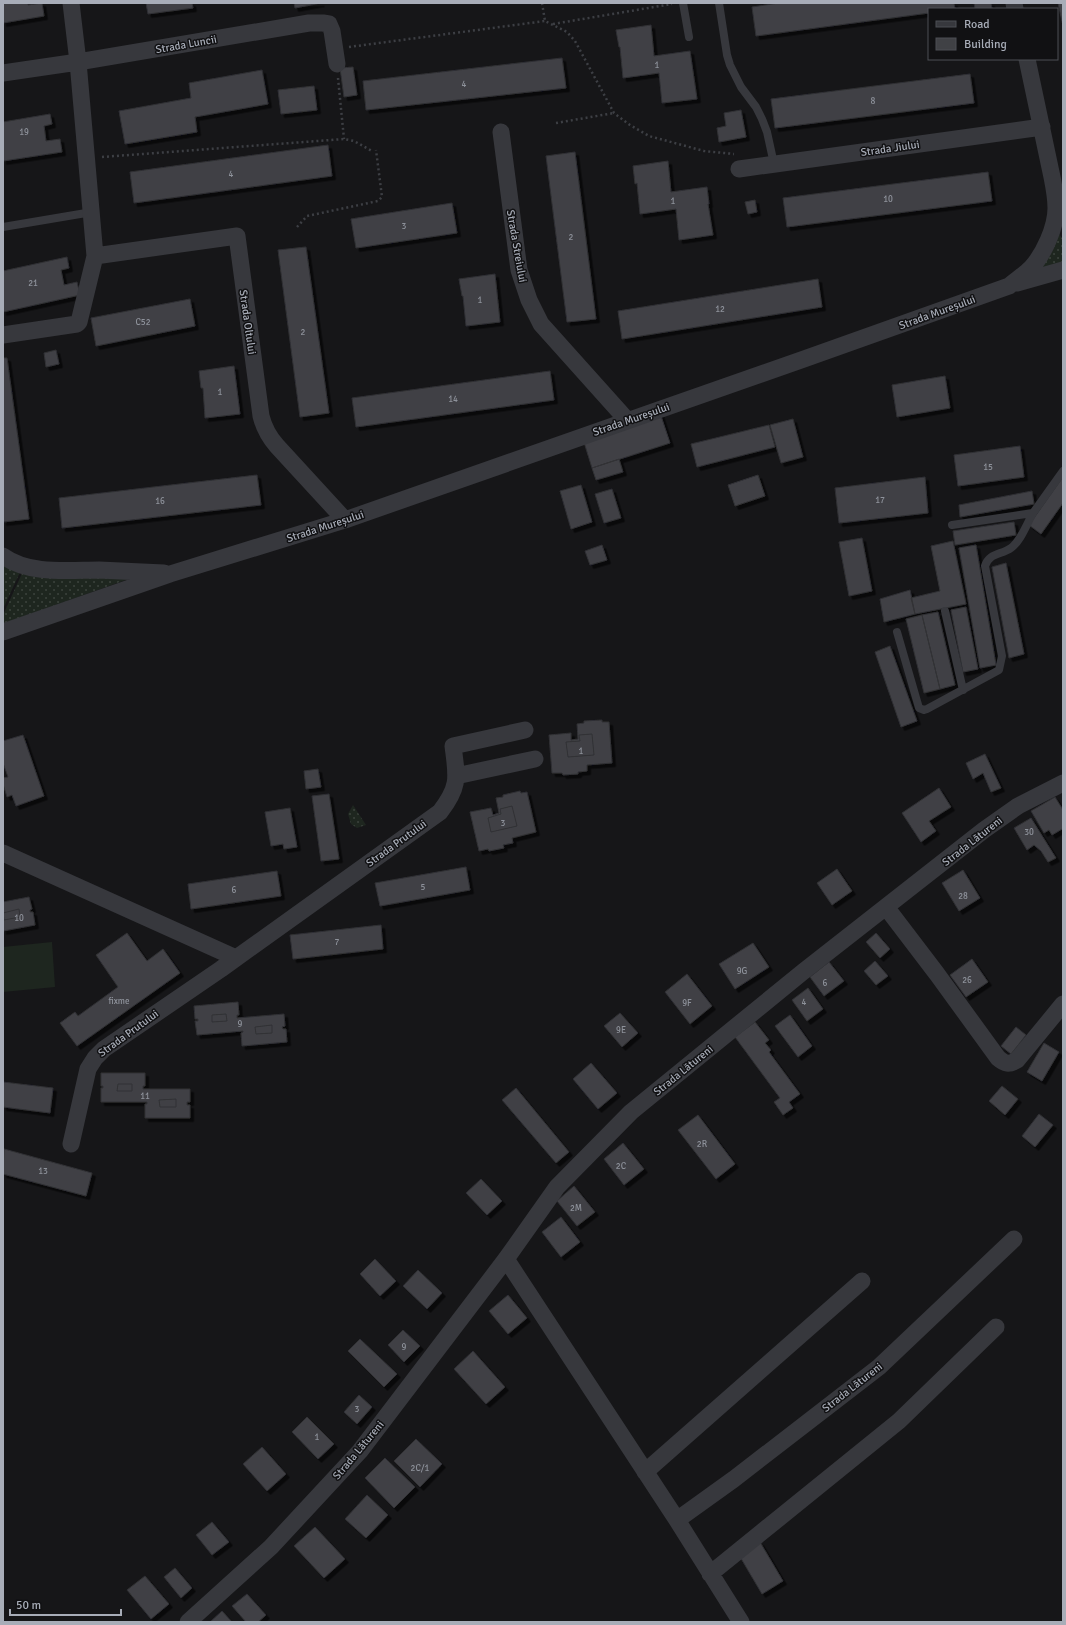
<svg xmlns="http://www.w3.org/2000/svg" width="1066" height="1625" viewBox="0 0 1066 1625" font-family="Signika,sans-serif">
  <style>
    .grass { fill: url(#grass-dots) }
    .pitch { fill: #1e261f }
    .building { fill: #404145; stroke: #303034; filter: url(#shadow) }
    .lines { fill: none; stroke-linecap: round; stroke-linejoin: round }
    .path { stroke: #3d3f44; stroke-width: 2.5; stroke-dasharray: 2 3; stroke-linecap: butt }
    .service { stroke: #37383d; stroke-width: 8 }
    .minor { stroke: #37383d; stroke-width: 17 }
    .labels { text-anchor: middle; stroke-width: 3; stroke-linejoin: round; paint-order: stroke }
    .number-label { font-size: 9px; fill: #8e929b }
    .street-label { font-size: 11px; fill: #a8adb8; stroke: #111113 }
  </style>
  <defs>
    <pattern id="grass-dots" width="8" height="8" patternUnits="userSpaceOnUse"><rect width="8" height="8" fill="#1e261f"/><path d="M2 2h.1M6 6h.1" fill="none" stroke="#3c433d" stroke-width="1.8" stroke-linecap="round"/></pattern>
    <filter id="shadow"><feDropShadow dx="3.5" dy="3.5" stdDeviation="0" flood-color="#0009"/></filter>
  </defs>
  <rect width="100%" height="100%" fill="#161618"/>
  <path class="grass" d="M1056 229 1063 240V263L1040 268Z
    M3 563 22 568 3 609Z
    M24 569 134 577 3 624V615Z
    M353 805 366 825 357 828 351 824 348 814Z"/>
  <path class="pitch" d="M52 942 55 987 3 992V947Z"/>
  <path class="building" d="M3 3H28V5L42 3 44 16 3 23Z
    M146 3H192L193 8 148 14Z
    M294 3H321L295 8Z
    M779 3H954L955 9H929V13L756 36 752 7Z
    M974 3H991L992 9H975Z
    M1058 3H1063V26Z
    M651 25 654 56 690 51 697 99 662 103 659 73 623 78 620 47H619L616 30Z
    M562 58 566 88 366 110 363 81Z
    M353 67 357 95 344 97 340 68Z
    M262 70 268 104 195 117 197 132 125 144 119 111 191 98 189 83Z
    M970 74 974 103 775 128 771 99Z
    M314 86 317 110 281 114 278 90Z
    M741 110 746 137 719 142 717 128 726 126 724 113Z
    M50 114 52 124 44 126 46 141 60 139 62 152 3 161V122Z
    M328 145 332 176 134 203 130 172Z
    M575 152 596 319 567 322 546 156Z
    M668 161 671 192 707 187 709 204H708L713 235 679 240 676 209 640 214 637 183 635 184 633 166Z
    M988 172 992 201 787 227 783 198Z
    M755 200 757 212 748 214 745 202Z
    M452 203 457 233 356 248 351 219Z
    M306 247 329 413 300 417 278 250Z
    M67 257 69 268 61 270 64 285 77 282 80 295 3 312V271Z
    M495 274 500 322 466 326 463 296H462L459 279Z
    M818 279 822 307 622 339 618 311Z
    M190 299 195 326 96 346 91 318Z
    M56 350 59 364 46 367 44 353Z
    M3 358H7L29 519 3 522Z
    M234 366 240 414 205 418 203 388H201L199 371Z
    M550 371 554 400 356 427 352 398Z
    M945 376 950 408 897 417 892 385Z
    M660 413 670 443 592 468 583 439Z
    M793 419 803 457 781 463 770 425Z
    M769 425 775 447 697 467 691 444Z
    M1020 446 1024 477 958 486 954 455Z
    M619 459 623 472 596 480 592 468Z
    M257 475 261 505 62 528 59 498Z
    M758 475 765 496 735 506 728 485Z
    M925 477 928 513 839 523 835 488Z
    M1063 477V503L1041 534 1029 525Z
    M581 485 592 522 571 529 560 491Z
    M612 489 621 518 604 523 595 494Z
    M1032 491 1034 504 960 517 959 505Z
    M1014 522 1016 535 955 545 953 531Z
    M862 538 872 591 849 596 839 542Z
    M953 541 966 604 915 614 911 598 940 591 931 546Z
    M602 545 607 560 590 565 585 551Z
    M976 545 996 665 980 668 959 548Z
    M1006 563 1024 654 1009 658 992 567Z
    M910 590 915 614 884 622 880 599Z
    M966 607 978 669 963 672 951 610Z
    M938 612 955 685 940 689 922 615Z
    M922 615 940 689 924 693 906 619Z
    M890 646 917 721 901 727 875 652Z
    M602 720V722H609L612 763 587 765V771L578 772V774L563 775 562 773H552L549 735 571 733V740L578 739 577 724 584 723V721Z
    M592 734 594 755 568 757 566 742 580 741 579 735Z
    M23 735 44 796 16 806 12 795 7 797 3 784V778L8 777 3 763V741Z
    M985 754 1001 788 991 792 983 773 973 779 966 763Z
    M318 769 321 787 306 789 304 771Z
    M939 788 951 807 929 821 936 831 921 842 902 813Z
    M520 791 521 793 527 792 536 832 512 838 513 843 503 845 504 848 489 851 488 849 479 851 470 812 491 808 493 815 499 813 496 798 503 797V795Z
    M329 794 339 859 321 861 312 796Z
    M1055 797 1063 810V831L1062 829 1052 835 1049 830 1044 833 1031 811Z
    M512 806 517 826 491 832 488 818 501 814 500 809Z
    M290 808 297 847 284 849 283 844 271 846 265 812Z
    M1031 818 1056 858 1048 862 1041 851 1034 845 1027 850 1014 828Z
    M466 867 470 890 380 906 375 883Z
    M837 869 852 891 832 905 817 883Z
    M963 870 980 898 959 911 942 883Z
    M277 871 281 896 191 909 188 884Z
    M29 897 32 909 30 910V912H33L35 925 3 931V902Z
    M19 909 20 917 4 920 3 913Z
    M381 925 383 949 293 959 290 935Z
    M127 933 147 961 163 949 180 973 77 1046 60 1023 75 1012 78 1016 118 987 96 955Z
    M876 933 890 949 880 958 866 942Z
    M753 943 769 967 735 989 719 964Z
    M972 959 988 982 966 997 950 975Z
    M875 961 888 976 876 985 864 971Z
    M829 962 844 981 824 996 810 977Z
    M687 974 712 1006 690 1024 665 992Z
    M808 988 823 1009 807 1021 792 1000Z
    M238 1002 239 1015H237V1018L284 1014 285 1026 282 1027 283 1029H286L287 1042 242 1046 241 1033 243 1032V1031L197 1035 195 1021H198V1019H195L194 1006Z
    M620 1013 638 1033 622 1047 604 1026Z
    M226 1014 227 1021 212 1022V1015Z
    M790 1015 812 1046 798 1057 775 1026Z
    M755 1022 769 1040 765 1043 771 1050 769 1052 800 1094 789 1102 793 1108 783 1115 774 1102 780 1098 735 1037Z
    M272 1025V1033L256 1034 255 1027Z
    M1016 1027 1026 1035 1011 1054 1001 1046Z
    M1044 1043 1059 1052 1042 1081 1027 1072Z
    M591 1063 617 1093 598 1109 573 1079Z
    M101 1073H145V1086H143V1089H190V1102H187V1105H190V1118H145V1104H147V1102H101V1088H103V1086H101Z
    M3 1082 53 1088 50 1113 3 1107Z
    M118 1084H132V1091H117Z
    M1002 1086 1018 1099 1005 1115 989 1101Z
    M516 1088 569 1152 556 1163 502 1100Z
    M176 1099V1107H160L159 1100Z
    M1039 1114 1053 1125 1035 1147 1022 1136Z
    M698 1115 735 1164 716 1179 678 1130Z
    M623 1143 644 1169 624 1185 604 1159Z
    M4 1149 92 1173 86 1196 3 1174Z
    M481 1179 502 1201 487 1215 466 1193Z
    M574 1186 595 1212 577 1226 557 1201Z
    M561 1217 580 1242 561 1257 542 1232Z
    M375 1259 396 1281 380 1296 360 1274Z
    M418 1270 442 1293 427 1309 403 1286Z
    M508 1295 527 1318 508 1334 489 1311Z
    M403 1330 420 1346 404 1362 388 1345Z
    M360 1339 397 1374 384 1387 348 1351Z
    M473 1351 505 1387 486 1404 454 1369Z
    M359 1395 372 1407 357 1424 344 1412Z
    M307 1417 334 1444 318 1459 292 1432Z
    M416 1439 442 1464 420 1487 394 1461Z
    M262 1447 286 1474 267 1491 243 1464Z
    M385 1458 415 1487 394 1508 365 1478Z
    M367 1495 388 1515 366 1538 345 1519Z
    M212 1522 229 1542 212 1555 196 1535Z
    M315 1527 345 1559 324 1578 294 1546Z
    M760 1542 783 1581 762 1594 739 1555Z
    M175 1568 192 1588 181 1598 164 1577Z
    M145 1576 169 1604 151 1619 127 1590Z
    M247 1594 266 1615 258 1622H246L232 1606Z
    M222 1611 232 1622H210Z"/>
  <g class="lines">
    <path class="path" d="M542 3 545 21 567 32 575 41 614 113 630 125 649 136 704 151 734 154
      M553 24 672 4
      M349 47 545 21
      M338 78 344 139
      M556 123 614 113
      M102 157 344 139 354 141 372 151
      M297 227 307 216 378 201 382 197 376 150"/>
    <path class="service" d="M683 3 689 37
      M719 3 727 55 730 65 741 87 756 107 762 119 767 132 774 164
      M3 227 92 212
      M952 525 1033 513 1063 471
      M945 611 963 690
      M897 632 919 708 924 710 927 709 999 670 1002 656 985 566C989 553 1001 555 1011 548 1021 541 1027 523 1033 513"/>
    <path class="minor" d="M1014 3 1015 9
      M3 73 78 62 309 23H323L329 24 332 31 337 64
      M501 132 519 270 529 300 541 324 627 420
      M739 169 1042 127
      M95 256 237 236 261 416C264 428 269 437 277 446L345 520
      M1017 283 1063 270
      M3 335 77 324 79 322 95 256 78 62 71 3
      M3 556C29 575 69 570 99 570 121 571 142 572 164 573
      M3 632 170 574 345 520 804 359 1009 286C1016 280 1024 275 1031 268 1044 254 1056 227 1056 208 1056 198 1054 187 1052 177L1027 59
      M456 776 535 759
      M3 853 236 958
      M886 907 937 974 998 1058C1005 1064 1009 1065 1017 1060L1063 1004
      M71 1144 88 1069 95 1058 104 1049 221 969 440 812C460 786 457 777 453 746L525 730
      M506 1259 677 1520 741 1622
      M645 1472 862 1281
      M677 1520 734 1479 879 1367 1014 1239
      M710 1574 899 1421 996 1327
      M188 1622 271 1547 360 1451 506 1259 557 1187 631 1112 804 971 984 830 1018 806 1063 783"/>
  </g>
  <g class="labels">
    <g class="number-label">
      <text x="657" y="68">1</text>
      <text x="464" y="87">4</text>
      <text x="873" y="104">8</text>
      <text x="24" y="135">19</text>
      <text x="231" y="177">4</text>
      <text x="888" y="202">10</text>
      <text x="673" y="204">1</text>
      <text x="404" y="229">3</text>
      <text x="571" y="240">2</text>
      <text x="33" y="286">21</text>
      <text x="480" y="303">1</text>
      <text x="720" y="312">12</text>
      <text x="143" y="325">C52</text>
      <text x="303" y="335">2</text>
      <text x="220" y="395">1</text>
      <text x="453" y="402">14</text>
      <text x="988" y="470">15</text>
      <text x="880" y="503">17</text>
      <text x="160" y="504">16</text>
      <text x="581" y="754">1</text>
      <text x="503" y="826">3</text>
      <text x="1029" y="835">30</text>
      <text x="423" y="890">5</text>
      <text x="234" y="893">6</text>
      <text x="963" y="899">28</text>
      <text x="19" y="921">10</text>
      <text x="337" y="945">7</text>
      <text x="742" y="974">9G</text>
      <text x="967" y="983">26</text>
      <text x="825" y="986">6</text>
      <text x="119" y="1004">fixme</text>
      <text x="804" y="1005">4</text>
      <text x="687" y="1006">9F</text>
      <text x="240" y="1027">9</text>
      <text x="621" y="1033">9E</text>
      <text x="145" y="1099">11</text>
      <text x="702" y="1147">2R</text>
      <text x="621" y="1169">2C</text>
      <text x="43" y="1174">13</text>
      <text x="576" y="1211">2M</text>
      <text x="404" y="1350">9</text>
      <text x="357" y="1412">3</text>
      <text x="317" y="1440">1</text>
      <text x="420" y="1471">2C/1</text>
    </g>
    <g class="street-label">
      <text transform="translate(186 44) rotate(-10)" y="4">Strada Luncii</text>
      <text transform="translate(890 148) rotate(-8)" y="4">Strada Jiului</text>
      <text transform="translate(517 246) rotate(80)" y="4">Strada Streiului</text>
      <text transform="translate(937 312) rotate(-20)" y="4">Strada Mureșului</text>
      <text transform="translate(248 322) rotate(82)" y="4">Strada Oltului</text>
      <text transform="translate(631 419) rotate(-19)" y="4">Strada Mureșului</text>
      <text transform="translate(325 526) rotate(-18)" y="4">Strada Mureșului</text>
      <text transform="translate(972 841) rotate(-38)" y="4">Strada Lătureni</text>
      <text transform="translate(396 843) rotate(-36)" y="4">Strada Prutului</text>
      <text transform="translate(128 1033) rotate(-36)" y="4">Strada Prutului</text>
      <text transform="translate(683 1070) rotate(-39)" y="4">Strada Lătureni</text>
      <text transform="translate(852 1387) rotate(-38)" y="4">Strada Lătureni</text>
      <text transform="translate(358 1450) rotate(-50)" y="4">Strada Lătureni</text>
    </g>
  </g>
  <rect width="1066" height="1625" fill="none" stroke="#a8adb8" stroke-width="8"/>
  <rect x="928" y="8" width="130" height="52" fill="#111113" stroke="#4d4f55"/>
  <rect x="936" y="21" width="20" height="6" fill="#37383d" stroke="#4d4f55"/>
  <text x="964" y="28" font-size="12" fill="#a8adb8">Road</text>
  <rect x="936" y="38" width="20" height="12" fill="#404145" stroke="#4d4f55"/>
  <text x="964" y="48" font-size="12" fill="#a8adb8">Building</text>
  <path d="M10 1609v6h111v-6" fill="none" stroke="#a8adb8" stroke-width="2"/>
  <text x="16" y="1609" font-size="12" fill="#a8adb8" stroke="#111113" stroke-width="3" paint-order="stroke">50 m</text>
</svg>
